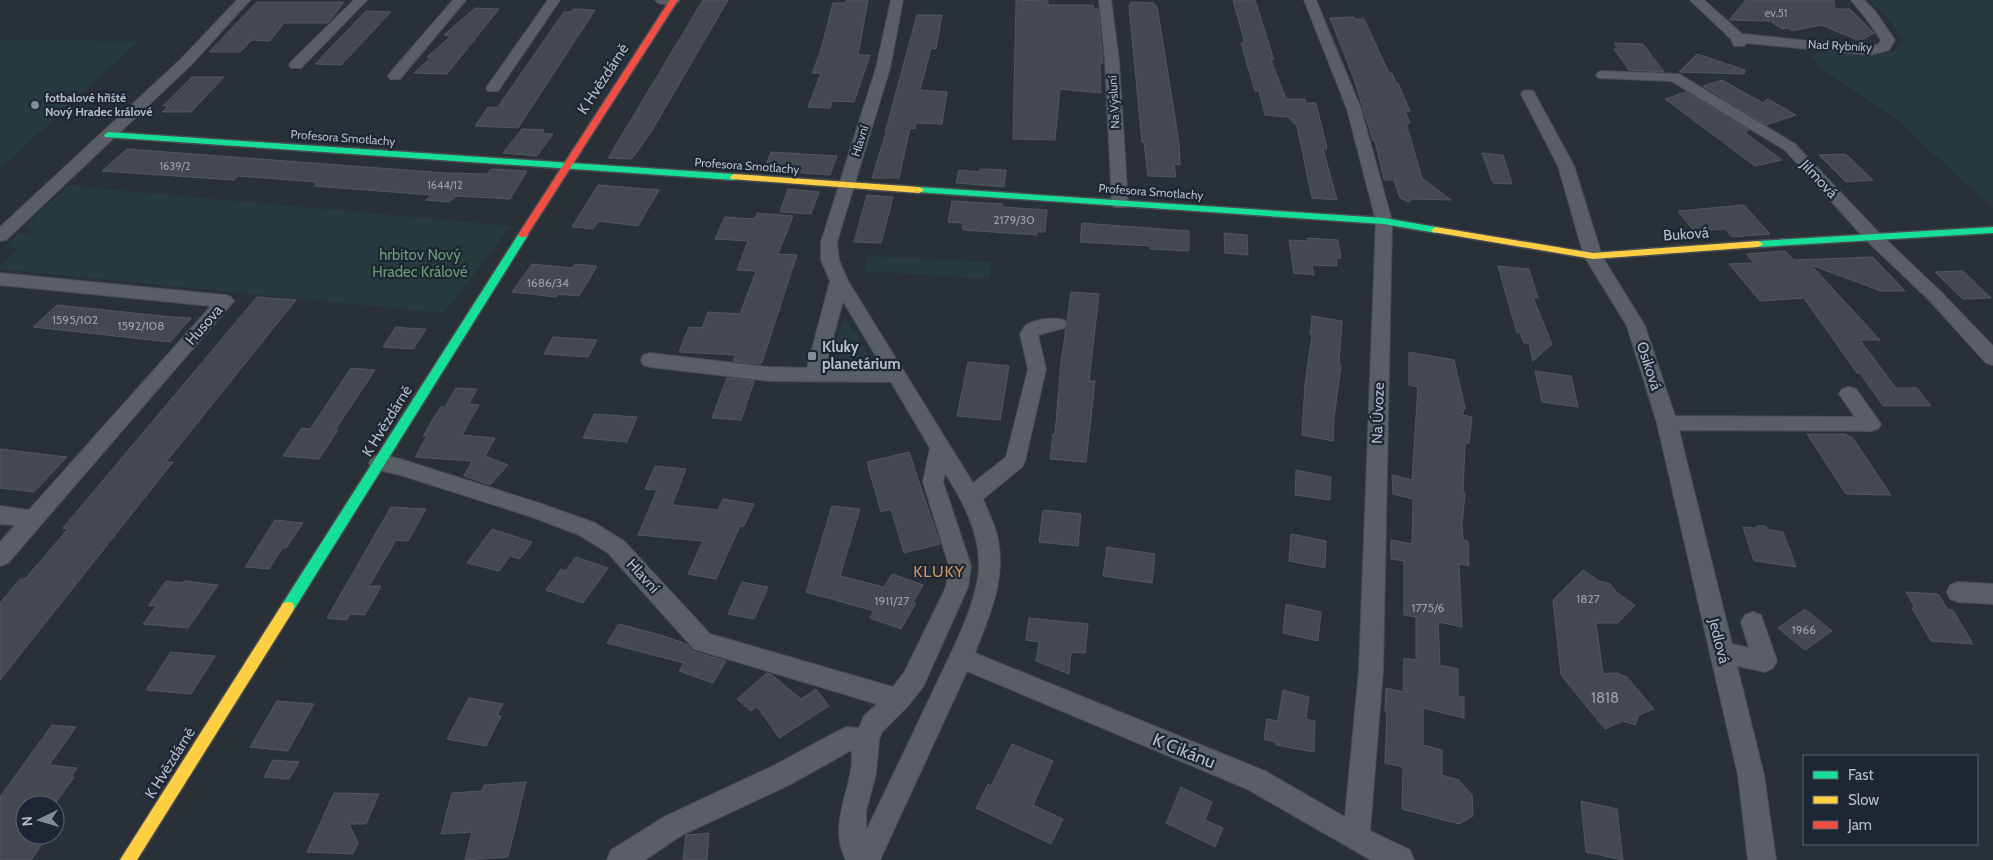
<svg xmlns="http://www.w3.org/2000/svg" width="1993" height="860" viewBox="0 0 1993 860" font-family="Cabin,sans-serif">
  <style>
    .green { fill: #273a3e }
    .building { fill: #444950; stroke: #52575f }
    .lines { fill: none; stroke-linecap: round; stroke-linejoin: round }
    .street-casing { stroke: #484c53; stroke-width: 2 }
    .fast-casing { stroke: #484c53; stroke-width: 3 }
    .slow-casing { stroke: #484c53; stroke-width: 3 }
    .jam-casing { stroke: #484c53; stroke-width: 3 }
    .street { fill: #5a5e66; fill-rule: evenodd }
    .fast { fill: #16e098; fill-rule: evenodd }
    .slow { fill: #ffcf43; fill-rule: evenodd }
    .jam { fill: #f24e42; fill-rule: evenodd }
    .poi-dot { fill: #848b96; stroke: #1d2633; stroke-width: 2 }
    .labels { text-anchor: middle; stroke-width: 4.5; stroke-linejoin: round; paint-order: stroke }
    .far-number-label { font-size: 11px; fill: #989fab }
    .far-street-label { font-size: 12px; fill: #b4bcc9; stroke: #1d2633 }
    .far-poi-label { font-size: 12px; font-weight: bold; fill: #b4bcc9; stroke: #1d2633; text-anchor: start }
    .number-label { font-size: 12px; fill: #989fab }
    .street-label { font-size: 15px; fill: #b4bcc9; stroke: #1d2633 }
    .park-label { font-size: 15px; fill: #6b9a76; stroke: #1d2633 }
    .poi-label { font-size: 15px; font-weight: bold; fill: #b4bcc9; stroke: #1d2633; text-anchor: start }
    .near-number-label { font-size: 15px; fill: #989fab }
    .neighbourhood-label { font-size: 16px; letter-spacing: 1px; fill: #d59563; stroke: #1d2633 }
    .near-street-label { font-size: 18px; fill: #b4bcc9; stroke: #1d2633 }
  </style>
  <rect width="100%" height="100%" fill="#2a3038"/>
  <path class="green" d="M1869 0H1993V208L1930 151 1901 122 1819 67 1812 56 1817 53 1865 54 1893 52 1903 40 1888 18Z
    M0 40 139 41 0 169Z
    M68 185 72 186 511 226 444 313 0 269V266L19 248 4 247 18 234H27L31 229H23Z
    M867 256 992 262 990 279 865 271Z
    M845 317 870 357C864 369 847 368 837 363L841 360C832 349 839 328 845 317Z"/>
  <path class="building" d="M703 0H728L651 132 632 159 608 158Z
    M846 0H868L858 55H870L854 102 832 101 830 108 808 107 821 73H812L820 53 833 3H845Z
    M1016 0 1048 1V5H1093L1094 9H1098L1103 63H1100L1101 93 1060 89 1055 140 1013 139Z
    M1233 0H1255L1274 60H1271L1286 99H1305L1306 103H1316L1327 149H1323L1337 200 1312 198 1297 126 1288 117 1265 115 1259 91H1255L1241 43H1245Z
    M1746 0H1834L1835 9H1850L1874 33 1860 41 1821 25 1792 31 1788 28 1782 29 1770 21 1729 20Z
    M257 2H344L328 23H284L270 41 252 40 240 52H209Z
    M1131 2 1154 3 1155 6H1157L1179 143 1180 165 1174 164 1176 177 1148 176 1144 142H1142L1130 16 1129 5H1131Z
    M475 8 499 9 447 74 414 73 431 58 427 57 451 36 444 35Z
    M573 9 595 10 518 128 475 126 488 107 497 108 564 12H571Z
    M366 11 391 12 341 65 315 64Z
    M917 15H942L936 49 931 48 920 90 947 92 942 124 916 123 915 129 910 128 899 178H872L886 133H885Z
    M1354 17 1355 19H1364L1389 73H1392L1396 83H1398L1410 111H1405L1410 123H1406L1422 178 1451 200 1413 199 1409 202 1400 198 1394 180H1384L1375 141H1373L1354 79 1330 18Z
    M1614 43 1643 44 1664 72 1629 70 1614 49H1618Z
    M1697 54 1745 70 1744 74 1679 72Z
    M192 77H224L191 112H162L168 106H163Z
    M1722 80 1763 103 1768 99 1796 115 1766 125 1703 86Z
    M1686 92 1749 130 1744 132 1782 160 1755 166 1665 99Z
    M522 129 544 130 542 133 553 134 537 156 503 153Z
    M127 149 446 173 487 174 491 169 527 171 510 199 456 196 449 202 426 200 431 195 314 186 317 182 238 176 234 180 102 171Z
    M771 152 837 156 830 175 764 170Z
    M1482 153 1503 155 1512 184 1493 183Z
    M1845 154 1850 158 1873 180 1846 182 1819 155Z
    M980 169 1006 170 1004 187 956 183 959 170 979 172Z
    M598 185 659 190 638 226 599 221 593 229 572 227Z
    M788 189 819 192 811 214 780 212Z
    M867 195 893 197 881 243 854 242Z
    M952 201 1002 204V207L1047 210 1045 232H1037V235L963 230V223L948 222Z
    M1744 205 1770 234 1732 237 1725 229 1694 231 1678 211Z
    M757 213 793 216 778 254 797 255 762 362 760 364 733 361 736 355 679 352 689 327 702 328 708 312 740 314 756 271 737 270 748 241 715 239 725 217 755 219Z
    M1082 223 1189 231V251L1150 249V246L1080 242Z
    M1224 233 1247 235 1248 255 1225 253Z
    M1307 238 1338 240 1341 258H1336L1337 266 1312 265 1314 275 1294 273 1289 240 1307 241Z
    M1785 251 1794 260 1873 257 1905 291H1881L1811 265 1880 340H1860L1896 388H1917L1931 406H1883L1860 373H1857L1804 298 1760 301 1729 264 1754 263 1746 254Z
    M532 264 572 268 575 264 597 266 579 296 558 294 556 297 512 292Z
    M1498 266 1529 269 1538 298H1533L1552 344 1533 361 1529 343H1524L1520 333H1517Z
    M1963 271 1991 298 1963 299 1935 272Z
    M1071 292 1099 294 1089 381H1095L1086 462 1050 459 1053 434H1055L1061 362 1066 328 1069 324 1067 321Z
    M257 297 296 300 166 462H173L0 680V603L20 579H25L68 529 63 528Z
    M57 305 172 317 191 318 170 342 33 327Z
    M1312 316 1342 321 1339 364 1341 365 1334 418 1333 441 1302 435 1305 384 1312 335 1310 334Z
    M396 327 407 328 426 329 413 349 383 347Z
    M553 337 597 340 588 357 544 354Z
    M1409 352 1454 360 1465 407 1462 415 1472 417 1469 443H1465L1463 492 1465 493 1462 526 1463 540 1468 541 1469 566 1459 564 1462 627 1438 622 1440 665 1458 669V696L1464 697V718L1423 708V745L1442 750V775L1459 780 1472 795 1473 816 1459 824 1402 809 1403 767 1385 763 1387 711H1385L1386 688 1403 692 1404 658 1416 660V617L1404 615V561L1391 559V540L1412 544 1413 499 1393 494 1392 475 1412 480 1418 387 1409 385Z
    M968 362 1009 366 1000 420 957 416Z
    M351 368 375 370 335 430H338L319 459 283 456 302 428 310 429Z
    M1535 371 1571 376 1578 407 1542 402Z
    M727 378 754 381 741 420 712 418Z
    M456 388 477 389 469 404 479 405 462 435 495 438 485 456 508 465 490 485 464 476 472 461 415 457 427 436H423L432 421 441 407H445Z
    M594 414 637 417 627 442 583 438Z
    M1807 434H1845L1853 438 1891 495 1846 494Z
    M0 449 41 454 67 457 34 492 0 488Z
    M909 452 940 544 904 553 891 509 881 512 867 462Z
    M655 466 686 469 672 505 718 510 723 499 754 504 744 526H740L716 579 688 574 703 541 638 535 657 490 645 489Z
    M1296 470 1331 477 1330 500 1295 495Z
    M832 506 860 509 840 576 884 587 892 574 923 585 913 602 916 603 901 629 870 618 874 611 806 592Z
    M391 507 426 509 408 541 396 540 369 586H381L365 615 350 614 347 620 327 618Z
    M1043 510 1081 514 1078 546 1039 542Z
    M275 520 303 523 286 548H282L269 569 245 567Z
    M1758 526H1765L1770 530 1783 532 1796 567 1754 561 1743 527 1755 528Z
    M492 529 532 542 520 559 510 556 499 571 467 563Z
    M1291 534 1326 541 1325 568 1289 561Z
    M1107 547 1155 554 1152 583 1103 576Z
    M576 557 608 568 583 603 546 590 561 569 565 571Z
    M1583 570 1599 581 1610 584 1616 592 1635 605 1618 623H1596L1603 674 1617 673 1627 677 1654 709 1639 715 1635 725 1623 721 1605 729 1561 675 1553 600Z
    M166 581 183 583 184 581 218 585 188 628 143 624 157 605 148 606Z
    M742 582 768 587 754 619 728 614Z
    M1906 592 1938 594 1948 610H1953L1973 644 1931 641 1912 608H1915Z
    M1286 604 1321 612 1318 641 1283 633Z
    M1805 609 1832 631 1805 650 1778 628Z
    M1029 618 1088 624 1085 653 1071 652 1069 674 1036 661 1039 642 1026 640Z
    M619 624 657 634 687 644 693 651 726 661 713 683 679 671 684 663 607 643Z
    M171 652 215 656 191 694 146 690Z
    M767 673 772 675 801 699 816 689 829 706 779 738 757 706 751 711 737 699Z
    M1283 690 1309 697 1306 719 1315 721 1314 752 1276 745V742L1264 739 1267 719 1278 721Z
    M469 698 503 704 497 715 501 716 486 746 447 739Z
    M277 701 314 704 288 751 250 747Z
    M52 725 76 727 49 765 77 768 71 777H74L54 805H25V841L43 842 31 860H0V797Z
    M1012 744 1053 761 1033 805 1063 819 1051 844 976 808 988 784 991 786Z
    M273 760 299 762 289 779 264 777Z
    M526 782 508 857 465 860 472 832 441 834 452 793 482 791 484 785Z
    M1181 787 1212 802 1205 820 1223 828 1215 847 1166 823Z
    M334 793 379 794 366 824H349L358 843 353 854 307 852Z
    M1581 801 1617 809 1623 860 1586 852Z
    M709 833 707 860H683L686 835Z"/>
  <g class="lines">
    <defs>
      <path id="street" d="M237 0H250L191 65 6 240 0 241V227L181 59Z
        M354 0H367L301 68H291L289 65 291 62Z
        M453 0H466L400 79H390L388 76 390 73Z
        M548 0H560L498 91H488L486 88Z
        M655 0H680C675 6 660 6 655 0Z
        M891 0H903L890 68 837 242 839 260 848 281 973 483 1006 457 1028 369 1020 334C1022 331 1024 326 1028 324 1036 319 1055 317 1064 320L1067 324 1064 328 1038 335 1046 369 1025 461 1022 467 983 499C988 512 996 526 998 540 1006 580 989 616 975 653L1265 771 1345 817 1359 670 1376 221 1347 109 1304 0H1316L1361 109 1392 221 1383 670 1370 831 1410 850 1414 860H1371L1247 789 967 671 880 860H846C831 830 844 805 850 775 852 767 852 759 852 751H850L791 784 682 835 645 860H607L611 850 664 817 773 766 838 731 847 727 859 728 864 716 877 704 694 649 608 553 579 535 532 517 397 474 372 469 369 463 372 457 379 455 397 458 539 503 595 523 624 541 710 634 893 687 905 671 946 587 949 566 923 482 930 448 891 382 769 381 650 367 643 365 641 360 643 355 650 353 769 367 807 368 830 281 821 260V242L876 68ZM843 301 883 368H825ZM945 473C963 501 980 533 979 568 977 605 949 657 933 691 911 738 888 785 866 831V811L876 774 879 740 882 732 907 707 923 687 968 587 971 566 943 482Z
        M1099 0H1111L1119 61 1128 204 1126 207H1114L1112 204 1105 61Z
        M1690 0H1704L1742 34 1870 47 1879 44 1881 40 1865 17 1851 0H1864L1875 11 1895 40 1889 50 1870 55 1746 43 1744 46H1734L1731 39Z
        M1603 71 1679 74 1795 144 1878 232 1941 292 1993 346V365L1986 363 1929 300 1866 240 1785 150 1671 81 1598 78 1596 75 1598 72Z
        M1528 90 1533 91 1535 94 1574 166 1602 256 1645 326 1675 416 1855 417 1839 394 1842 389 1849 387 1856 389 1881 424 1878 429 1871 431 1679 430 1732 644 1749 648 1741 622 1745 615 1753 612 1761 615 1777 661 1773 668 1765 672 1737 666 1764 775 1776 860H1748L1738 775 1657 423 1627 326 1584 256 1558 166 1521 94 1523 91Z
        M0 273 225 295 231 297 234 301 8 563 0 566V542L15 525 0 524V506L29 510 211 306 0 285Z
        M1958 582 1993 584V604L1958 602 1950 599 1947 592 1950 585Z"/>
      <path id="fast" d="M108 132 734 174 738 177 734 180 105 137 104 135Z
        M919 187 1384 218 1436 227 1441 230 1436 233 1384 224 916 192V188Z
        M1993 227V233L1758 247 1753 244 1758 241Z
        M523 232 528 235 293 611 288 612 283 611 282 607 283 603 518 235Z"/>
      <path id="slow" d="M734 174 919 187 924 190 919 193 731 179 730 177Z
        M1436 227 1593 253 1758 241 1763 244 1758 247 1593 259 1433 232 1431 230Z
        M288 602 293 603 294 607 293 611 137 860H120L283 603Z"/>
      <path id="jam" d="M670 0H678L526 237H520L518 235Z"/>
    </defs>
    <use href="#street" class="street-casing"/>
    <use href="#fast" class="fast-casing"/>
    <use href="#slow" class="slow-casing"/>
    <use href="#jam" class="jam-casing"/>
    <use href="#street" class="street"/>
    <use href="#fast" class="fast"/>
    <use href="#slow" class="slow"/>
    <use href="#jam" class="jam"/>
  </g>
  <g class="poi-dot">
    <circle cx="35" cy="105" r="5"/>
    <rect x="807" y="351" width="10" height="10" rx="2.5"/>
  </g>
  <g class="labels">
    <g class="far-number-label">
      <text x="1776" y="17">ev.51</text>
      <text x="175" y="170">1639/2</text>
      <text x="445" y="189">1644/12</text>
    </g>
    <g class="far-street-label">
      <text transform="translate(1840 46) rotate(3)" y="4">Nad Rybníky</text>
      <text transform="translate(1114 102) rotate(-93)" y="4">Na Výsluní</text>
      <text transform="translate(343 138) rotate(4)" y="4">Profesora Smotlachy</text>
      <text transform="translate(860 141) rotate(-72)" y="4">Hlavní</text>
      <text transform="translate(747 166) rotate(4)" y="4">Profesora Smotlachy</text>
      <text transform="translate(1151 192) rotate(4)" y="4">Profesora Smotlachy</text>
    </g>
    <g class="far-poi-label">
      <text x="45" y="102">fotbalové hřiště<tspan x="45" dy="14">Nový Hradec králové</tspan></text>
    </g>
    <g class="number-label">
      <text x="1014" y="224">2179/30</text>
      <text x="548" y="287">1686/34</text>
      <text x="75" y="324">1595/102</text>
      <text x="141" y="330">1592/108</text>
      <text x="1588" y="603">1827</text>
      <text x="892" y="605">1911/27</text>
      <text x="1428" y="612">1775/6</text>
      <text x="1804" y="634">1966</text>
    </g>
    <g class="street-label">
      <text transform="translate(603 79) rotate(-57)" y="5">K Hvězdárně</text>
      <text transform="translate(1819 179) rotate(47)" y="5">Jilmová</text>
      <text transform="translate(1686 234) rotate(-4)" y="5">Buková</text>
      <text transform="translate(204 325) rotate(-49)" y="5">Husova</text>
      <text transform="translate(1649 366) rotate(72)" y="5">Osiková</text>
      <text transform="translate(1378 413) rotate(-88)" y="5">Na Úvoze</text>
      <text transform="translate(387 421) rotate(-58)" y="5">K Hvězdárně</text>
      <text transform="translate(643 576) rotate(47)" y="5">Hlavní</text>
      <text transform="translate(1719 641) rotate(76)" y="5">Jedlová</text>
      <text transform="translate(170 763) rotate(-58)" y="5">K Hvězdárně</text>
    </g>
    <g class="park-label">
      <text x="420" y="260">hrbitov Nový<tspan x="420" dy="17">Hradec Králové</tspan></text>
    </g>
    <g class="poi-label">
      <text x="822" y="352">Kluky<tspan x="822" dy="17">planetárium</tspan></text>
    </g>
    <g class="near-number-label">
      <text x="1605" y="703">1818</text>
    </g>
    <g class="neighbourhood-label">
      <text x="939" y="577">KLUKY</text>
    </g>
    <g class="near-street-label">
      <text transform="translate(1184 751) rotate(22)" y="6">K Cikánu</text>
    </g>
  </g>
  <rect x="1803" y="755" width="175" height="90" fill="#1d2633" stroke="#59626f"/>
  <rect x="1813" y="771" width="25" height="8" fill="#16e098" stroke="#59626f"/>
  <text x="1848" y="780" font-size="15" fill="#b4bcc9">Fast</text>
  <rect x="1813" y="796" width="25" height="8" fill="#ffcf43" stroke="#59626f"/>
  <text x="1848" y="805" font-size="15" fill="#b4bcc9">Slow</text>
  <rect x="1813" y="821" width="25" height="8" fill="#f24e42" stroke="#59626f"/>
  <text x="1848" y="830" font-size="15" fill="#b4bcc9">Jam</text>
  <g transform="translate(40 820) rotate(265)"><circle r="24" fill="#1d2633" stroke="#59626f"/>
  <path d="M0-4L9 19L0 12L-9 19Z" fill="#848b96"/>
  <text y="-8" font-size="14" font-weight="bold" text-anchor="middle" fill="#b4bcc9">N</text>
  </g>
</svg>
